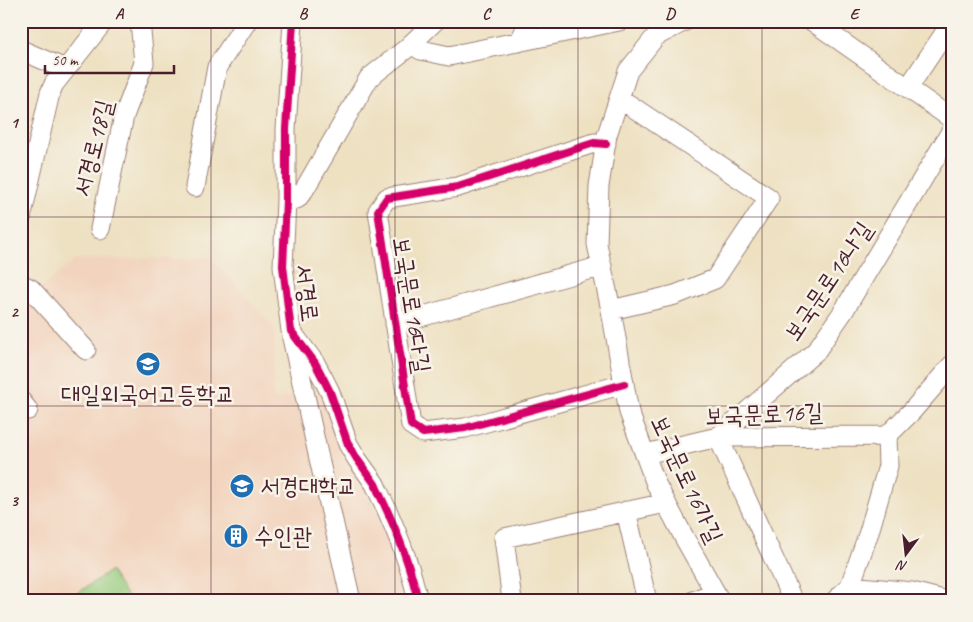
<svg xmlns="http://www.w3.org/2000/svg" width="973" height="622" viewBox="0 0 973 622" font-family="Caveat,'Poor Story',sans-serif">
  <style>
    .built { fill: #f2d4be }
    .green { fill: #95cb7d; stroke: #707554 }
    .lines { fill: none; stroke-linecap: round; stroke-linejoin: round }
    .minor-casing { stroke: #9c8076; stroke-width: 21 }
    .minor { stroke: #fff; stroke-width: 19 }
    .cycleway-casing { stroke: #f7f3e8; stroke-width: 11 }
    .cycleway { stroke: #d6006c; stroke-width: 8 }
    .grid { fill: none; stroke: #4a1f2b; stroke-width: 1; stroke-opacity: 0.55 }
    .labels { text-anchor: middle; stroke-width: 5; stroke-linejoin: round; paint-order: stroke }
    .street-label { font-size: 24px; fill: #4a1f2b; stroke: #f7f3e8 }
    .poi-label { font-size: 24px; fill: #4a1f2b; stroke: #f7f3e8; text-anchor: start }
    .neatline { fill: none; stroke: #4a1f2b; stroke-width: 2 }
    .grid-label { font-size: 16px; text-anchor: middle; font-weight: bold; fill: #4a1f2b }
  </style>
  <rect width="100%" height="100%" fill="#f7f3e8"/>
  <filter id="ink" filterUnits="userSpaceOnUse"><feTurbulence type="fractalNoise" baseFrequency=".02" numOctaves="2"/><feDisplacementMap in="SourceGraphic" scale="10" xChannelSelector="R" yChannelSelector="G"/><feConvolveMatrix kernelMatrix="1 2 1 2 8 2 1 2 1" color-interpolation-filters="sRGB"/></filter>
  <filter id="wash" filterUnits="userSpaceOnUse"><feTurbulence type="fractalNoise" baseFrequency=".0096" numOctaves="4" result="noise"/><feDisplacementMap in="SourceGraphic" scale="20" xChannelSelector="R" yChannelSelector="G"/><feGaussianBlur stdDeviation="1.12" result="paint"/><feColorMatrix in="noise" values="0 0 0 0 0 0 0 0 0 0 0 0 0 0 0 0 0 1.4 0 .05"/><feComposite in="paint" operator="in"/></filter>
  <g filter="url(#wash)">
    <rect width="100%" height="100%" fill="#eee1c2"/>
    <path class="built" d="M212 258 275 329 273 399 323 392 340 452 371 501 387 532 405 576 410 601H21V303L77 259Z"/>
    <path class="green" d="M110 571 130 601H76L73 596Z"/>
  </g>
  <g filter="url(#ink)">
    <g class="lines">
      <defs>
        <path id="minor" d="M293 21 286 129V201L283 266 291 331 315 363 323 378 330 392 348 444 357 459 375 484 378 491C395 526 410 563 418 601
          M685 21 656 36 628 71 607 135 599 186 597 244 611 310 629 412 656 484 685 539 720 601
          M812 21 952 119
          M519 42 530 21
          M411 44 421 50 449 56 619 21
          M21 50 65 69
          M908 88 952 22
          M606 144 594 143 458 187 387 198 378 211 411 425 423 433 465 428 624 384
          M195 187 217 67 247 21
          M286 201 297 199 304 190 369 78 406 49 435 21
          M21 218 50 93 54 84 104 21
          M100 229 124 116 144 63 140 21
          M21 284 31 289 86 350
          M611 310 675 295 715 279 769 198 619 98
          M395 324 602 266
          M292 338 351 601
          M21 401 28 410
          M645 454 718 437 887 436 912 411 952 365
          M626 511 647 601
          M850 586 912 592 947 601
          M512 601 504 538 666 503
          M693 601 715 592
          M793 601 718 437 816 351 843 312 952 130
          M835 601 850 586 869 532 888 466 887 436"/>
      </defs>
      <use href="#minor" class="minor-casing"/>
      <use href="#minor" class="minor"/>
      <defs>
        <path id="cycleway" d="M293 21 286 129V201L283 266 291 331 315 363 323 378 330 392 348 444 357 459 375 484 378 491C395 526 410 563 418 601
          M606 144 594 143 458 187 387 198 378 211 411 425 423 433 465 428 624 384"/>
      </defs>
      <use href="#cycleway" class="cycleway-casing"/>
      <use href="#cycleway" class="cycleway"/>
    </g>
  </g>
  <path class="grid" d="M211 21V601M395 21V601M578 21V601M762 21V601M21 217H952M21 406H952"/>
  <defs>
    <symbol id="school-disc" viewBox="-11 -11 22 22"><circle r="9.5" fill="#1f6fb2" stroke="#f7f3e8"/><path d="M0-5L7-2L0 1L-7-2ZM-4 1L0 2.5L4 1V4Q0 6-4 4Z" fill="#fff"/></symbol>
    <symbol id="university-disc" viewBox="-11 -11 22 22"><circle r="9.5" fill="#1f6fb2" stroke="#f7f3e8"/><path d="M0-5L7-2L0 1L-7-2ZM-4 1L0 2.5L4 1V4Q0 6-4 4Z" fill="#fff"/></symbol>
    <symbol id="building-disc" viewBox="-11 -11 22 22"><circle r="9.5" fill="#1f6fb2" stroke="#f7f3e8"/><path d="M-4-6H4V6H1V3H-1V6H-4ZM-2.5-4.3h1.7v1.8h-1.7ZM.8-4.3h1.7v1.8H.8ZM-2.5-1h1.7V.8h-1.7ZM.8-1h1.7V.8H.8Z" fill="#fff"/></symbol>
  </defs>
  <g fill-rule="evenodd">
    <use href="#school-disc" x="134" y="350" width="28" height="28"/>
    <use href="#university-disc" x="228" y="472" width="28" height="28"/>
    <use href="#building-disc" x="222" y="522" width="28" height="28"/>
  </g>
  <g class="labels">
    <g class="street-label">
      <text transform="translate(93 148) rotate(-76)" y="8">서경로18길</text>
      <text transform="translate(828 281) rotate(-56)" y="8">보국문로16나길</text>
      <text transform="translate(307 293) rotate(83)" y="8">서경로</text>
      <text transform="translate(412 305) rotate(81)" y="8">보국문로16다길</text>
      <text transform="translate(764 414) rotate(-2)" y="8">보국문로16길</text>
      <text transform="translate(687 479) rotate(65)" y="8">보국문로16가길</text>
    </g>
    <g class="poi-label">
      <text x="148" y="402" text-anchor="middle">대일외국어고등학교</text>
      <text x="260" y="494">서경대학교</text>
      <text x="254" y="544">수인관</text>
    </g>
  </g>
  <rect width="973" height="622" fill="none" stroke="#f7f3e8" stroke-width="55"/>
  <g transform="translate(906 554) rotate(195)" stroke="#f7f3e8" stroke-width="4" paint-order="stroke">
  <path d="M0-4L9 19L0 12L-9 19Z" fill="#4a1f2b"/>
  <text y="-8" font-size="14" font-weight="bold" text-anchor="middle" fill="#4a1f2b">N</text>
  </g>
  <path d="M45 65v8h129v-8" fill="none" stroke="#4a1f2b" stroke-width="2.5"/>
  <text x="52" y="65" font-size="15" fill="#4a1f2b" stroke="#f7f3e8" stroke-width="4" paint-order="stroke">50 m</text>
  <rect x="28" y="28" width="918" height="566" class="neatline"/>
  <g class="grid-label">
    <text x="119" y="19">A</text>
    <text x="303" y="19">B</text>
    <text x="486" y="19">C</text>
    <text x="670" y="19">D</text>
    <text x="854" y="19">E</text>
    <text x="14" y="128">1</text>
    <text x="14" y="317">2</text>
    <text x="14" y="506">3</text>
  </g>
</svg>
